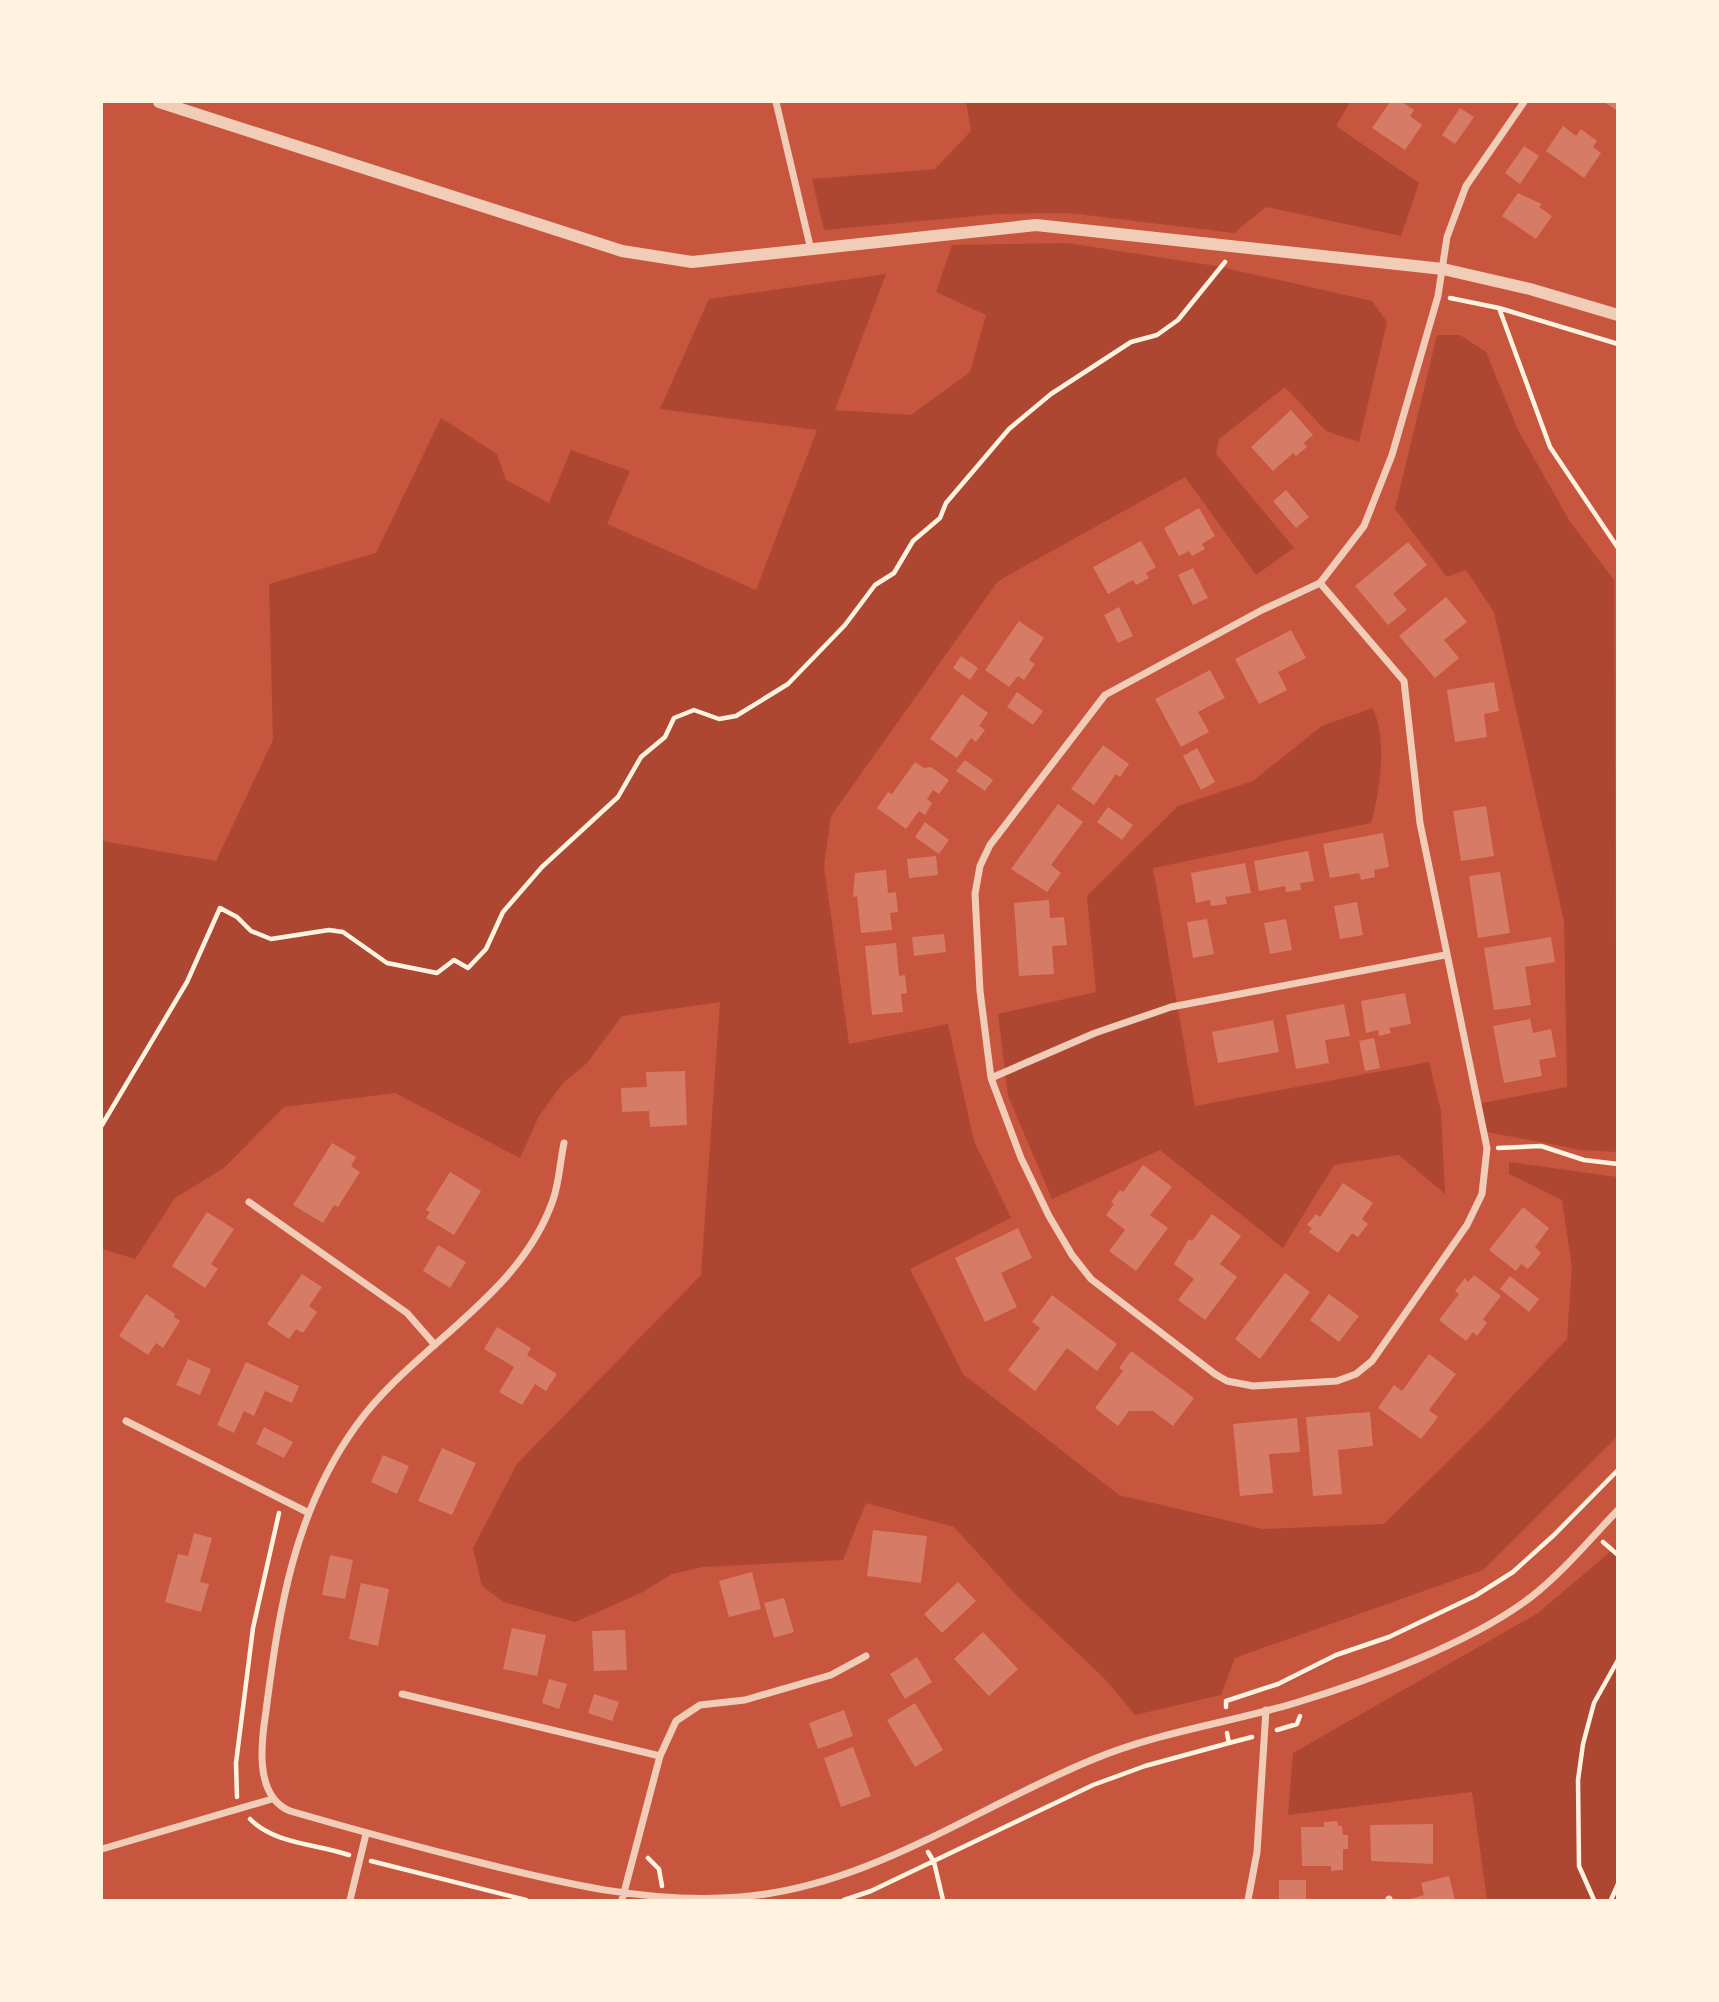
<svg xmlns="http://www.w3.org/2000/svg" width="1719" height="2002" viewBox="0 0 1719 2002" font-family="Commissioner,sans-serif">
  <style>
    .green { fill: #ae4732 }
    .building { fill: #d67c66 }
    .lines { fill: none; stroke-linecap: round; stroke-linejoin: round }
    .path { stroke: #fff3e0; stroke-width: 4.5 }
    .minor { stroke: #f1ccb7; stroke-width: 7 }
    .tertiary { stroke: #f1ccb7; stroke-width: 12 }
  </style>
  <rect width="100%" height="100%" fill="#c8553d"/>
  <path class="green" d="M966 102H1350L1336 126 1419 183 1401 236 1266 207 1234 233 1069 213 998 214 824 230 812 179 935 169 971 131Z
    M1067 243 1216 266 1372 301 1387 322 1359 442 1326 431 1285 387 1219 439 1216 454 1294 548 1256 575 1185 477 998 581 831 816 824 866 849 1044 948 1024 974 1141 1011 1218 910 1269 963 1374 1119 1495 1263 1529 1384 1524 1485 1425 1567 1339 1572 1267 1562 1200 1509 1174V1162L1617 1177V1437L1483 1570 1235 1658 1221 1695 1135 1715 1104 1678 1017 1596 954 1527 866 1503 843 1560 703 1567 672 1574 641 1593 575 1622 504 1602 482 1586 473 1548 517 1464 701 1275 720 1002 622 1016 587 1063 563 1083 539 1116 520 1158 395 1093 284 1107 224 1168 175 1198 135 1259 102 1249V841L216 861 273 740 269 584 376 553 441 418 497 454 506 480 549 503 571 450 630 471 607 524 756 590 817 430 660 409 709 299 886 274 835 410 911 415 970 372 986 315 936 292 952 245Z
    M1437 335H1460L1486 352 1518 430 1569 520 1614 580 1617 1152 1581 1150 1482 1131 1477 1104 1567 1087 1564 921 1494 612 1466 570 1447 577 1395 509Z
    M1372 708C1388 735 1380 793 1371 823L1153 868 1195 1106 1429 1062 1441 1111 1445 1194 1399 1155 1334 1165 1283 1248 1160 1150 1052 1199 1008 1096 998 1014 1096 992 1087 896 1178 806 1253 781 1322 726Z
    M1617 1546V1900H1487L1472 1792 1288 1815 1293 1753 1538 1613Z"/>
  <path class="building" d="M1390 102H1402L1414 110 1410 116 1422 125 1405 150 1372 128Z
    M1604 102H1618V111Z
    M1460 108 1474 117 1455 144 1442 135Z
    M1563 126 1576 136 1581 129 1597 141 1593 147 1601 153 1584 178 1546 151Z
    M1524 146 1539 156 1520 184 1505 173Z
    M1518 193 1542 204 1539 207 1552 216 1536 239 1502 216Z
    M1291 410 1313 435 1304 443 1307 447 1296 456 1293 453 1273 471 1251 447Z
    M1286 490 1309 517 1296 528 1273 501Z
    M1199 508 1215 536 1202 544 1205 549 1192 556 1189 551 1179 556 1164 528Z
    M1141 541 1156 567 1146 573 1149 578 1136 585 1133 580 1108 594 1093 567Z
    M1408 542 1427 565 1393 594 1407 610 1388 625 1355 586Z
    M1193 568 1208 598 1193 605 1178 575Z
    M1446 597 1467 622 1444 640 1459 658 1435 678 1399 636Z
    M1119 607 1133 636 1118 643 1104 615Z
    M1019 621 1044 638 1029 660 1035 664 1024 680 1018 676 1009 687 985 670Z
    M1291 630 1306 658 1278 672 1287 690 1259 704 1235 659Z
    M961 656 978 668 970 680 953 668Z
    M1210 670 1225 698 1198 712 1209 732 1181 747 1155 699Z
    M1494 682 1499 711 1484 714 1487 737 1455 742 1447 690Z
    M1017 692 1043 711 1033 725 1007 707Z
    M962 694 988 713 979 726 985 730 976 742 971 738 957 758 930 739Z
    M1103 745 1129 764 1120 777 1116 774 1094 805 1071 789Z
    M1197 748 1215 782 1201 790 1183 756Z
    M965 760 993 780 985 791 956 771Z
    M915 762 924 768 931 767 949 780 939 794 933 790 927 799 932 803 925 815 919 811 906 829 877 808 888 792 892 794Z
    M1058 804 1083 822 1051 865 1061 873 1047 892 1011 869Z
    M1486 806 1494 856 1461 861 1453 811Z
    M1108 807 1133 825 1122 840 1097 822Z
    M925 822 949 840 939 854 915 837Z
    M1383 833 1389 867 1374 870 1375 877 1361 880 1359 873 1330 878 1323 844Z
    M1308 851 1314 881 1300 883 1301 890 1286 892 1285 886 1259 891 1254 861Z
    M936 856 938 875 909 878 907 859Z
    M1245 863 1251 893 1225 897 1227 904 1211 906 1210 900 1196 903 1191 873Z
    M886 870 888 893 896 892 898 912 890 913 892 930 861 933 857 896 853 897 855 873Z
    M1500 872 1510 933 1478 938 1469 876Z
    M1049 900 1050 918 1064 917 1067 945 1052 946 1054 974 1019 976 1014 903Z
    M1357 902 1363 935 1340 939 1334 906Z
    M1207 919 1214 954 1193 958 1187 922Z
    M1286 919 1292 950 1270 954 1264 923Z
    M944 934 946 952 914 956 912 937Z
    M1551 937 1555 962 1525 967 1531 1005 1494 1010 1484 948Z
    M896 943 899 976 905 975 907 993 901 994 903 1012 872 1015 865 946Z
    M1405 993 1411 1024 1389 1028 1391 1033 1379 1036 1378 1030 1366 1033 1361 1001Z
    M1344 1004 1350 1036 1325 1040 1329 1063 1296 1069 1286 1015Z
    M1530 1019 1533 1033 1551 1029 1556 1057 1539 1060 1542 1076 1504 1083 1493 1026Z
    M1273 1020 1279 1052 1218 1063 1212 1032Z
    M1374 1038 1380 1068 1365 1071 1359 1041Z
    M685 1071 687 1125 650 1127 649 1111 622 1112 621 1088 647 1087 646 1072Z
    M332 1143 356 1157 351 1166 360 1172 338 1207 334 1205 323 1223 293 1205Z
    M1143 1165 1172 1187 1150 1215 1168 1228 1136 1271 1109 1251 1125 1230 1106 1215 1114 1204 1111 1202 1120 1190 1123 1192Z
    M450 1172 481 1191 454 1235 426 1218 430 1212 426 1210Z
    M1343 1183 1373 1203 1362 1219 1368 1224 1358 1237 1352 1233 1338 1253 1309 1232 1312 1228 1307 1225 1316 1214 1320 1217Z
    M1523 1207 1549 1228 1535 1247 1541 1253 1528 1269 1521 1264 1516 1271 1489 1250Z
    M207 1212 234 1229 211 1264 218 1269 205 1288 172 1266Z
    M1212 1214 1241 1236 1220 1264 1237 1277 1205 1320 1178 1300 1194 1279 1174 1264 1189 1239 1192 1241Z
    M1018 1228 1032 1258 1001 1273 1017 1307 985 1322 955 1258Z
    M438 1245 466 1262 450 1288 423 1271Z
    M1285 1273 1310 1292 1260 1359 1235 1339Z
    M302 1274 322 1287 309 1306 317 1312 303 1333 296 1329 289 1339 267 1324Z
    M1474 1275 1501 1296 1483 1319 1487 1323 1477 1336 1473 1332 1466 1341 1439 1320 1459 1294 1455 1291 1465 1278 1468 1282Z
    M1510 1276 1539 1299 1529 1312 1500 1289Z
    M146 1294 175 1314 174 1317 180 1321 163 1348 156 1343 148 1355 119 1336Z
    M1329 1294 1359 1316 1339 1342 1310 1320Z
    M1052 1295 1117 1344 1097 1371 1067 1348 1035 1391 1008 1370 1040 1328 1032 1322Z
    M497 1327 531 1348 527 1355 557 1374 546 1391 535 1384 522 1405 499 1392 514 1367 484 1349Z
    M1131 1351 1194 1398 1173 1426 1153 1411H1129L1118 1426 1095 1408 1123 1371 1119 1368Z
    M1429 1354 1456 1374 1429 1410 1438 1417 1421 1439 1378 1408 1394 1385 1402 1391Z
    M188 1359 211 1369 200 1395 176 1385Z
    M246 1362 299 1386 292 1403 265 1391 254 1416 244 1411 234 1433 217 1425Z
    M1370 1412 1373 1446 1338 1450 1342 1494 1313 1496 1306 1417Z
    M1297 1418 1300 1452 1269 1454 1273 1493 1240 1496 1233 1424Z
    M264 1427 293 1442 284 1458 256 1444Z
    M442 1448 476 1463 452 1515 418 1501Z
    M383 1455 409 1466 397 1494 371 1482Z
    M873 1530 927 1536 921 1583 867 1576Z
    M194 1533 212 1538 200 1582 209 1584 201 1612 165 1602 178 1554 188 1556Z
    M330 1555 353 1560 345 1599 322 1595Z
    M752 1572 761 1609 729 1617 719 1581Z
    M958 1582 976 1601 942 1633 924 1614Z
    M361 1583 389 1589 378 1646 349 1639Z
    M784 1598 794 1632 774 1638 764 1603Z
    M512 1628 546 1635 537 1676 503 1669Z
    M625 1630 627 1670 594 1671 592 1631Z
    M983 1632 1018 1669 989 1696 954 1659Z
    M917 1657 932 1682 905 1699 890 1674Z
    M549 1679 567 1684 559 1709 542 1703Z
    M594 1694 619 1702 612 1721 588 1713Z
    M915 1703 943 1750 915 1767 887 1720Z
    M844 1710 853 1736 818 1749 809 1723Z
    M853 1747 871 1796 841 1807 824 1758Z
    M1337 1821 1338 1826H1342L1343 1835H1348V1849H1343V1870L1331 1871V1866H1302L1301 1827H1324V1822Z
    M1433 1824V1864L1371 1861 1370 1825Z
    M1449 1876 1455 1900H1407L1424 1895 1421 1883Z
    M1279 1880H1306V1900H1279Z"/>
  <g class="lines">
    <path class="path" d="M1450 298 1499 308 1618 344
      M1499 308 1550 447 1618 548
      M102 1125 187 982 220 908 237 917 251 931 271 939 329 930 343 932 387 963 437 973 454 960 468 968 486 949 503 912 542 867 618 797 641 757 665 737 674 718 694 710 719 719 736 716 788 684 845 625 875 585 894 573 913 541 940 518 946 503 1009 429 1051 394 1131 342 1157 335 1178 320 1225 262
      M1498 1148 1541 1146 1584 1160 1618 1164
      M1603 1542 1618 1555
      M1226 1707V1701L1278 1684 1336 1655 1389 1637 1475 1596 1513 1572 1554 1535 1618 1470
      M1277 1730 1297 1724 1300 1716
      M1229 1743 1252 1737
      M237 1797 236 1763 253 1628 279 1513
      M250 1819C274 1844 317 1844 349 1855
      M928 1852 934 1862 943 1900
      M648 1858 659 1869 662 1886
      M371 1861 526 1900
      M844 1900 871 1891 1093 1785 1145 1766 1229 1743 1227 1733
      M1594 1900 1579 1866 1578 1780 1583 1744 1594 1703 1618 1660
      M1611 1900 1618 1884"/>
    <path class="minor" d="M776 102 811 250
      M1320 583 1404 681 1420 823 1487 1148 1482 1194 1467 1225 1372 1361 1356 1374 1337 1381 1253 1386 1227 1381 1215 1374 1091 1279 1072 1255 1049 1216 1021 1158 991 1078 980 991 975 894 980 866 990 845 1105 695 1262 610 1320 583 1364 526 1392 455 1438 296 1447 237 1466 186 1524 102
      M991 1078 1095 1033 1171 1007 1445 955
      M564 1143C560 1162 559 1183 553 1200 519 1298 413 1346 356 1426 294 1512 279 1609 266 1711 261 1743 254 1796 290 1811 352 1829 414 1846 478 1862 565 1884 649 1904 740 1897 870 1887 976 1807 1094 1759 1159 1732 1228 1723 1295 1703 1368 1681 1471 1643 1531 1597 1563 1572 1590 1539 1618 1510
      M249 1202 407 1313 435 1345
      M126 1421 307 1512
      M402 1694 660 1756
      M102 1849 272 1799
      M350 1900 366 1834
      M622 1900 660 1756 676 1721 700 1705 745 1700 831 1675 866 1656
      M1248 1900 1257 1852 1266 1710
      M1389 1900V1899"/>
    <path class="tertiary" d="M159 102 622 251 692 262 1036 225 1443 269 1530 289 1618 315"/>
  </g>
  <rect width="1719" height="2002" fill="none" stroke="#fff3e0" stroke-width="206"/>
</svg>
